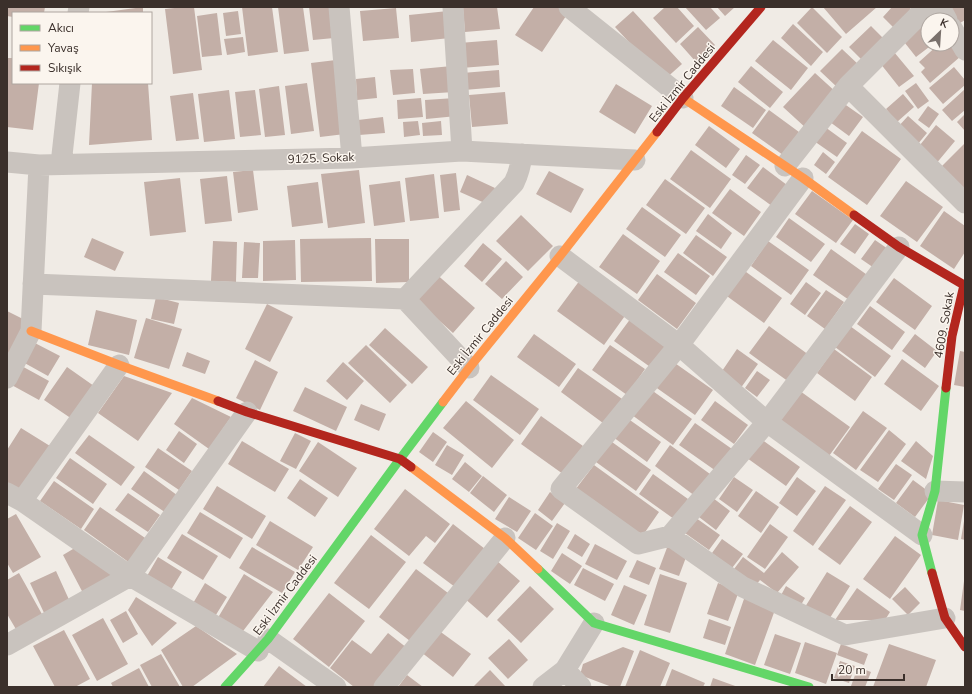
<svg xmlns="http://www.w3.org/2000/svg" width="972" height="694" viewBox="0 0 972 694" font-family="'Nunito Sans',sans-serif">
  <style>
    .building { fill: #c3afa7 }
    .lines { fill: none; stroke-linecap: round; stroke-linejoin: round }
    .street { stroke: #c9c3be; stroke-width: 21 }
    .fast { stroke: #63d668; stroke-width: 9 }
    .slow { stroke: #ff974d; stroke-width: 9 }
    .jam { stroke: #b3261e; stroke-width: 9 }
    .labels { text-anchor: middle; stroke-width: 3; stroke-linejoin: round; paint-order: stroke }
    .street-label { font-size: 12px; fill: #3b302b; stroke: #fbf5ee }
  </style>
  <rect width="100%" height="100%" fill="#f0ebe5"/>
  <path class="building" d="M7 7H45L44 13H13V17L7 16Z
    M143 7V13H106V12Z
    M184 7H194L202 70 173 74 165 9Z
    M242 7H272L278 52 248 56Z
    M278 7H303L309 51 284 54Z
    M309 7H330L334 38 313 40Z
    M478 7H497L500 29 465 32 463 8Z
    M534 7H566L570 10 542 52 515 35Z
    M665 7H677L694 26 676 43 653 18Z
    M685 7H710L720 18 706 30Z
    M717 7H735L725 16Z
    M812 7 842 37 827 53 797 23Z
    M823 7H877L846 34Z
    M892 7H909L916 14 898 32 883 17Z
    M947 7H965V20L957 25Z
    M396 8 399 38 363 41 360 11Z
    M238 11 241 34 226 36 223 13Z
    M448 11 450 38 411 42 409 15Z
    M633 11 682 64 664 80 615 27Z
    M217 13 222 55 202 57 197 16Z
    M925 20 928 24V44H933L916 57 901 38Z
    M793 24 823 52 811 66 781 38Z
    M871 26 886 41 864 62 849 47Z
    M698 27 715 45 696 62 680 44Z
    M243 37 245 52 227 55 224 39Z
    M497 40 499 65 461 68 459 43Z
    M773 40 808 68 791 90 755 61Z
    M939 44H950L961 56 930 83 921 72 925 68 919 62Z
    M842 49 860 66 838 88 820 71Z
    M894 52 914 76 899 87 880 63Z
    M7 58H13V83H39L33 130 7 127Z
    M336 60 345 134 320 137 311 63Z
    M452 66 454 92 423 94 420 69Z
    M751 66 783 92 770 108 738 82Z
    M954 67 965 80V85L943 104 929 88Z
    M413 69 415 93 393 95 390 70Z
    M499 70 500 87 464 90 462 73Z
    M815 73 837 93 807 129 783 107Z
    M375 77 377 98 357 100 356 79Z
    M92 83H148L152 140 89 145Z
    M307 83 314 131 291 134 285 86Z
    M916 83 929 101 918 109 905 91Z
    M616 84 652 106 635 134 599 112Z
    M279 86 285 135 265 137 259 89Z
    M734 87 766 110 753 128 721 106Z
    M965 89V110L952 121 942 110Z
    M229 90 235 139 204 142 198 94Z
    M255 90 261 135 240 137 235 92Z
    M505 92 508 124 472 127 469 95Z
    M193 93 199 139 176 141 170 96Z
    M903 94 914 107 897 122 886 109Z
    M421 98 423 117 398 119 397 100Z
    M455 98 457 116 426 119 425 100Z
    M843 103 863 117 849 136 830 122Z
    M928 106 939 114 929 128 918 120Z
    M769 110 799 132 783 155 752 133Z
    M965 114V131L957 122Z
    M908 116 927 133 917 145 897 128Z
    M383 117 385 133 359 135 358 120Z
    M418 121 420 135 404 137 403 122Z
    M441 121 442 135 423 136 422 123Z
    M936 125 955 141 935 165 916 150Z
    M709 126 740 149 726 168 695 145Z
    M825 127 847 143 837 157 814 141Z
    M862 131 901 159 867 205 828 177Z
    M965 143V187L962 191 939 169Z
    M691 150 731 179 710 208 670 179Z
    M823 152 835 162 826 174 814 165Z
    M746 155 760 165 745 184 732 175Z
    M763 167 791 188 776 209 747 188Z
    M253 170 258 210 238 213 233 172Z
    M359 170 365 223 328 228 321 174Z
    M549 171 584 189 571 213 536 194Z
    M456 173 460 210 444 212 440 175Z
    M434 174 439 218 410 221 405 178Z
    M467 175 495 188 487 204 460 192Z
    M227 176 232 221 205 224 200 179Z
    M180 178 186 232 150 236 144 182Z
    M665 179 705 208 686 234 646 205Z
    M400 181 405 222 374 226 369 185Z
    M906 181 943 207 917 242 880 216Z
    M318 182 323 223 292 227 287 186Z
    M730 189 761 212 744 236 712 213Z
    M812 191 853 220 836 243 795 214Z
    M642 207 681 235 665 257 626 229Z
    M944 211 965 226V252L954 269 920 246Z
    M708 214 732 233 721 249 696 231Z
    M521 215 553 246 528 271 496 241Z
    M789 218 825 244 811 262 776 237Z
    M855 224 869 234 855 254 840 244Z
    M623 234 660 261 637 294 599 267Z
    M696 235 727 257 713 276 683 253Z
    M92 238 124 252 115 271 84 257Z
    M371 238 372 281 301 282 300 239Z
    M375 239H409V282L376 283Z
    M295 240 296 280 263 281V241Z
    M875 240 891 251 877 270 861 259Z
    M213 241 237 242 236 282 211 281Z
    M768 241 809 270 791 295 751 266Z
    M244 242 260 243 258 278H242Z
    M483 243 502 259 482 282 464 266Z
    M831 249 870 277 852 302 813 275Z
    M678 253 710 276 696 295 664 272Z
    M506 261 523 277 502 299 485 284Z
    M742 269 782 298 764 323 724 294Z
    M434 272 475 308 453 333 413 297Z
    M657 274 696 303 677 329 638 300Z
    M894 278 932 306 915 330 876 302Z
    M580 280 627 313 604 345 557 311Z
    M806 282 821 293 805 315 790 304Z
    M826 290 844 302 825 329 807 316Z
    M156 297 179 303 174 324 151 319Z
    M267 304 293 317 270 362 245 349Z
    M870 306 905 332 892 350 857 324Z
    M96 310 137 320 129 355 88 345Z
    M7 311 29 322 7 369Z
    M146 318 182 329 169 369 134 358Z
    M631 318 670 346 653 369 614 341Z
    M769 326 809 355 789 382 749 353Z
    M850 326 891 356 875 377 835 347Z
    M385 328 428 367 412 384 369 345Z
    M534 334 576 364 559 387 517 357Z
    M915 334 937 351 925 368 902 351Z
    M31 341 60 356 48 376 21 361Z
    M366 345 407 385 390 403 348 363Z
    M610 345 645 369 627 395 592 370Z
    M737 349 758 364 740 389 720 374Z
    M834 349 872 377 855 401 817 373Z
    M960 351 965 352V387L954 385Z
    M187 352 210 361 205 374 182 366Z
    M902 359 939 386 921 411 884 384Z
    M255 360 278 372 260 410 236 398Z
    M672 361 713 390 695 415 654 386Z
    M343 362 364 381 347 400 326 381Z
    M18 364 49 381 39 400 8 383Z
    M67 367 94 386 72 419 44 400Z
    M578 368 625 401 607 426 561 392Z
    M757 371 770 380 757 397 745 388Z
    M491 375 539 409 520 435 473 400Z
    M124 376 172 393 138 441 98 413Z
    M305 387 347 407 336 431 293 411Z
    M650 389 692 419 673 445 632 415Z
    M800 391 850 427 829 456 779 420Z
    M192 398 231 417 209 449 174 424Z
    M466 401 514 440 492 468 443 428Z
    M715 401 748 425 734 444 701 420Z
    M361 404 386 414 379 431 354 420Z
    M863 411 887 428 856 470 833 453Z
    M541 416 583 446 563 474 521 444Z
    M627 418 661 442 647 462 613 437Z
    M695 423 732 449 716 471 679 445Z
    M21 428 50 446 23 492 7 482V450Z
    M889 430 906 444 878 482 860 470Z
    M179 431 197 444 184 463 166 450Z
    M433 432 447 442 433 462 419 452Z
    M295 433 311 441 296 469 280 461Z
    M89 435 135 467 121 486 75 453Z
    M761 439 800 467 786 486 747 458Z
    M242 441 289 469 275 492 228 464Z
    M916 441 933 456 926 479 901 461Z
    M318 442 357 468 338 497 299 471Z
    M612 442 651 470 636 491 596 462Z
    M447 445 464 455 452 475 435 465Z
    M670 445 710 474 695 496 655 466Z
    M158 448 192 471 179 490 145 467Z
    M70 458 107 484 93 504 56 478Z
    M465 462 482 476 469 492 452 479Z
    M896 464 912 475 894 500 878 489Z
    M594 465 659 512 641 538 575 490Z
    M144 471 181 498 169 515 131 489Z
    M653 474 688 499 674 519 639 494Z
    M483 476 507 495 494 512 470 493Z
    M734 477 753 490 737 512 719 499Z
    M797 477 816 491 797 516 779 503Z
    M300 479 328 498 315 517 287 498Z
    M913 480 932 494 915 517 896 503Z
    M54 481 94 509 81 529 40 501Z
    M217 486 266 516 252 539 203 509Z
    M825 486 846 500 813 546 793 531Z
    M405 489 450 524 435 543 426 536 409 556 374 529Z
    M756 491 779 507 761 533 738 516Z
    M550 492 565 503 552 521 538 510Z
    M128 493 160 515 148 532 115 510Z
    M509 497 531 511 517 532 495 519Z
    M713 498 730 511 716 530 699 517Z
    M938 500 964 505 958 540 932 535Z
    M850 506 872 522 840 565 818 549Z
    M100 507 151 542 134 566 84 530Z
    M200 512 243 538 230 559 187 533Z
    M535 513 553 526 536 550 518 538Z
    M16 514 41 557 13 573 7 563V519Z
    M696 518 720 535 709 550 685 533Z
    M270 521 313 547 298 570 256 545Z
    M964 521H965V540L961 539Z
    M557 523 570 531 553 559 540 551Z
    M453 524 485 549 455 587 423 563Z
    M770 524 788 537 765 569 747 557Z
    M182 534 218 556 203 580 167 558Z
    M575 534 590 544 582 557 567 548Z
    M371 535 406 562 369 609 334 583Z
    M895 536 921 555 890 599 863 579Z
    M722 539 743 554 732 568 712 553Z
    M595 544 627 561 617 580 585 564Z
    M668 545 688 552 679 576 659 569Z
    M78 546 116 575 83 593 63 555Z
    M252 547 295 572 282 593 239 568Z
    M782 552 799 567 777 593 760 580 756 585 734 569 743 557 764 573Z
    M562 553 582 566 570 584 551 571Z
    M158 557 182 572 171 590 147 576Z
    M496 560 520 581 487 618 463 597Z
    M637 560 656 568 649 585 629 577Z
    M583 568 614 584 605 601 574 585Z
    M416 569 448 593 410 641 379 617Z
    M56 571 71 604 45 615 30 583Z
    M827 572 850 586 828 621 805 607Z
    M19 573 43 616 17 631 7 614V580Z
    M244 574 273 592 240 635 216 621Z
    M660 574 687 583 670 633 644 625Z
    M964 581H965V611L960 610Z
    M205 583 227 597 214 618 192 605Z
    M718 583 739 591 728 621 707 614Z
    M624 585 647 595 634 625 611 615Z
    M530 586 554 609 521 643 497 620Z
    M786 586 805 598 798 610 779 599Z
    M905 587 920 603 908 615 892 599Z
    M857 588 890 612 885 620H835Z
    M329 593 365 621 329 667 293 639Z
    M745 596 776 607 755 665 725 654Z
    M136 597 177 623 152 646 128 610Z
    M126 611 138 634 123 643 110 620Z
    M103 618 128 664 97 681 72 635Z
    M709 619 731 627 725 645 703 638Z
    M196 626 237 654 192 687H183L161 650Z
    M64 630 90 679 75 687H55L33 646Z
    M438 630 471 654 453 677 421 652Z
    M388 633 407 648 377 687H354L330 668 352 640 371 654Z
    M775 634 801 643 790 674 764 665Z
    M509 639 528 660 508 679 488 658Z
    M805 642 837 653 826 684 795 673Z
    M841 644 868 654 864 665 837 655Z
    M889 644 936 660 926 687H873Z
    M623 647 634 651 620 687H612L580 675 583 664Z
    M640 650 670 663 660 687H625Z
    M161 654 180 687H152L140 665Z
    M840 661 855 666 849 683 834 678Z
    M279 666 307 687H263Z
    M858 667 871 672 865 687H854L851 686Z
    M139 668 149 687H113L111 683Z
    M672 669 705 683 703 687H665Z
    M490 670 506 687H473Z
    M407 675 423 687H398Z
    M713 678 738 687H710Z"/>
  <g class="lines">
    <path class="street" d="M339 7 352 158
      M453 7 462 151
      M569 7 683 98
      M940 7 947 20
      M78 13 79 7
      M952 28 965 50
      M848 86 965 203
      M7 162 39 165 352 158 462 151 635 160
      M61 164 70 83
      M785 166 848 86 927 7
      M803 178 679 345 561 489 638 544 670 536 743 587 845 635 945 618
      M560 256 679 345 767 422 922 535
      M33 284 405 299 469 368
      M405 299 514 183C519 173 521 164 522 154
      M7 378 31 331 39 165
      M935 491 965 492
      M7 493 22 501 130 576 258 651
      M22 501 119 365
      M670 536 767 422 899 247
      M268 639 336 687
      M7 645 130 576 247 412
      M384 687 505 538
      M543 687 565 670
      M581 687 565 670 594 623"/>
    <path class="fast" d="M538 569 594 623 809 687
      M932 573 922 535 935 491 946 388
      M225 687 268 639 400 459 443 402"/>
    <path class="slow" d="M683 98 803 178 854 215
      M31 331 119 365 218 401
      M443 402 469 368 560 256 657 132
      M411 467 505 538 538 569"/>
    <path class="jam" d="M657 132 683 98 761 7
      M854 215 899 247 964 285 952 336 946 388
      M218 401 247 412 400 459 411 467
      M932 573 945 618 965 647"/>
  </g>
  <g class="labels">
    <g class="street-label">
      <text transform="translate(682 83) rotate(-51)" y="4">Eski İzmir Caddesi</text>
      <text transform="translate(321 158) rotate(-2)" y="4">9125. Sokak</text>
      <text transform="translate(944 325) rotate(-80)" y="4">4609. Sokak</text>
      <text transform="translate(480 336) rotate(-51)" y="4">Eski İzmir Caddesi</text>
      <text transform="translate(285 595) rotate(-53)" y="4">Eski İzmir Caddesi</text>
    </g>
  </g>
  <rect width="972" height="694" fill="none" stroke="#3b302b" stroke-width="16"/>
  <rect x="12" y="12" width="140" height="72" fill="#fbf5ee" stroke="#aea6a0"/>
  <rect x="20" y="25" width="20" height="6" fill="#63d668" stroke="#aea6a0"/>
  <text x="48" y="32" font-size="12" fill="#3b302b">Akıcı</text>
  <rect x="20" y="45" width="20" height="6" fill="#ff974d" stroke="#aea6a0"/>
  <text x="48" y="52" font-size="12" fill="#3b302b">Yavaş</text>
  <rect x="20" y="65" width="20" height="6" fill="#b3261e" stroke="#aea6a0"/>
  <text x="48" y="72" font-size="12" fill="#3b302b">Sıkışık</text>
  <g transform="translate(940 32) rotate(25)"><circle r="19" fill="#fbf5ee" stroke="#aea6a0"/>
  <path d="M0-3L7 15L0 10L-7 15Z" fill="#7a716c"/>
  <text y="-6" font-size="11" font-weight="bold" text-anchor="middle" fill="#3b302b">K</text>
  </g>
  <path d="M832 674v6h72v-6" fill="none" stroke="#3b302b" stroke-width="2"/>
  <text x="838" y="674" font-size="12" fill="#3b302b" stroke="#fbf5ee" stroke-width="3" paint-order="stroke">20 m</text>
</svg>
